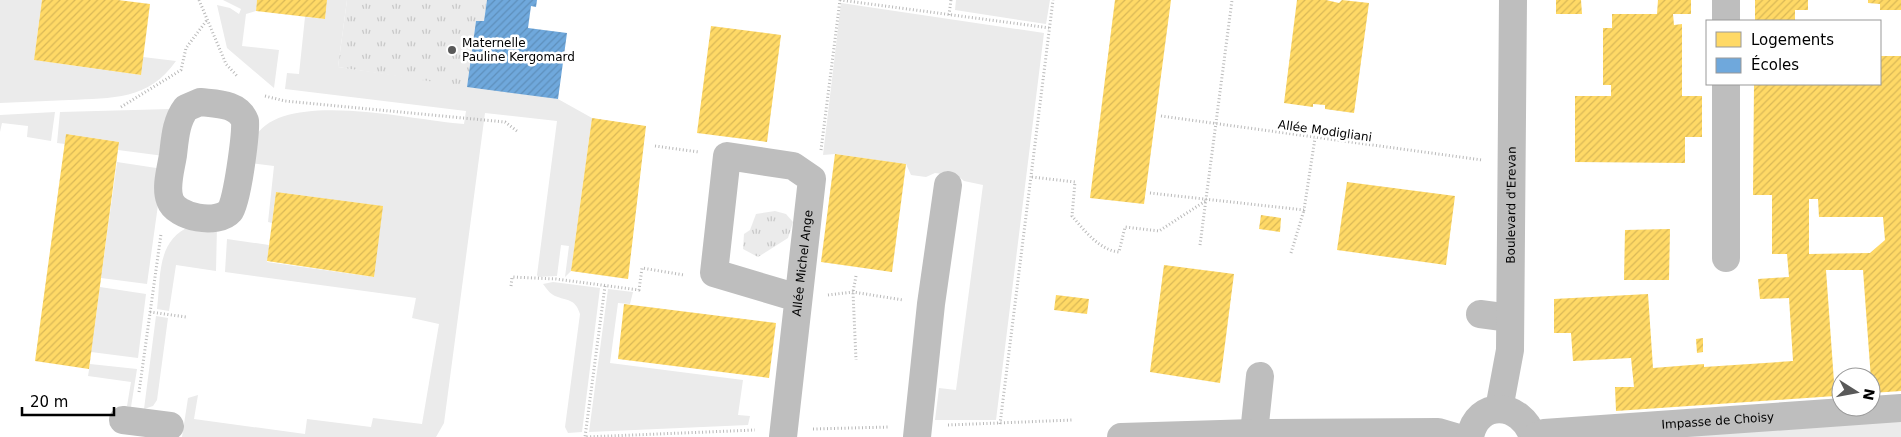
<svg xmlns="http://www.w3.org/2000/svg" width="1901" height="437" viewBox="0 0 1901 437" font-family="'DejaVu Sans',sans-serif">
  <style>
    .green { fill: #ebebeb }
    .park { fill: url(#park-tufts) }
    .homes { fill: url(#homes-hatch); fill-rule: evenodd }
    .schools { fill: url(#schools-hatch) }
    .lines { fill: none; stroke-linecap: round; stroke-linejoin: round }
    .path { stroke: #b9b9b9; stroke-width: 3; stroke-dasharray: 1 2.5; stroke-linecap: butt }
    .minor { stroke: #bebebe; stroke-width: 28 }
    .poi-dot { fill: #595959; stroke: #fff; stroke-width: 2 }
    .labels { text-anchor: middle; stroke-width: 5; stroke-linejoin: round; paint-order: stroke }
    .poi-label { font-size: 12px; fill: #000; stroke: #fff; text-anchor: start }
    .street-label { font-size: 12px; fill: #000; stroke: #fff }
  </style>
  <defs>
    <pattern id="park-tufts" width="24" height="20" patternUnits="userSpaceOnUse" patternTransform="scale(1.25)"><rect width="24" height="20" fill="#ebebeb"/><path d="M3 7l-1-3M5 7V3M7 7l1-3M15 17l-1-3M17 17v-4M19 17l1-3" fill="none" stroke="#c8c8c8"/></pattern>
    <pattern id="homes-hatch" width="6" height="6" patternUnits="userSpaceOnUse" patternTransform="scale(1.25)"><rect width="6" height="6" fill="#ffd966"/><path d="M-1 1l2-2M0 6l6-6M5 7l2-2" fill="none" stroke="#d9b857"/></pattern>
    <pattern id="schools-hatch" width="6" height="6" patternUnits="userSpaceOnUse" patternTransform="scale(1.25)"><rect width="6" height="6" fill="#6fa8dc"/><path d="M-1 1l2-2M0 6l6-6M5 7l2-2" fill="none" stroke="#5e8fbb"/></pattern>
  </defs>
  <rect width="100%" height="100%" fill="#fff"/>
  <path class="green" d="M0 0H42L34 60 140 75 143 57 176 61C149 100 112 98 69 100 46 101 23 102 0 103Z
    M223 0H257L256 11 246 14 242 46 279 50 274 88 227 48 217 5 230 8 239 14 241 9Z
    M327 0H347L338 67 558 99 592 118 571 271 565 277 569 246 561 245 557 276 538 277 537 275 557 121 485 113 444 423 436 437H182L188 398 198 395 194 419 305 434 307 419 371 427 373 418 422 424 439 324 412 318 416 298 225 272 227 239 269 245 267 262 373 277 382 206 276 192 272 223 268 222 274 166 251 163C251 157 251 149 252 144 272 84 418 122 464 124L466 111 285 89 287 73 299 74 305 17 325 19Z
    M956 0H1050L1046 24 955 10Z
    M841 3 1044 33 996 420H935L939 388 956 390 983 185 964 181 958 176 935 173 926 177 911 175 906 164 835 154 823 155Z
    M171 109 164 156 118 150 119 142 66 134 65 144 57 143 60 112Z
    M55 112 51 141 27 137 28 126 2 123 0 132V115Z
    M117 162 163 169 147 284 101 278Z
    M191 226H217L216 271 176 265 169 311 157 309C161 277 156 240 191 226Z
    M553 282 600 288 582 432 568 433 565 427 580 314C575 298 567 301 555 296 550 294 546 288 543 284Z
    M100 287 146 294 138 358 91 352Z
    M608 289 633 292 630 304 618 303 610 363 743 380 738 415 750 416 748 425 589 432Z
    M156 316 168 318 157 400 153 406 144 409Z
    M90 364 137 369 131 407 127 406 131 382 88 376Z
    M1901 419V437H1629Z"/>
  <path class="park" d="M347 0H487L484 21H476L467 87 338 67Z
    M775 211 786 214 793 222 788 238 758 257 743 249 744 234 750 230 756 214Z"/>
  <path class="homes" d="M42 0H118L150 4 141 75 34 60Z
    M257 0H327L325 19 256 11Z
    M1115 0H1171L1144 204 1090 198Z
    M1297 0H1326L1339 3 1342 0 1369 3 1354 113 1325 109V105L1313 104V107L1284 103Z
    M1556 0H1581L1582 14H1556Z
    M1658 0H1691V14H1673L1674 25 1682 24V96H1702V137H1685V163L1575 162V96H1611V85H1603V28H1612V14H1657Z
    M1755 0H1808V10H1795V21H1755Z
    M1868 0H1901V10H1880V4L1868 3Z
    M711 26 781 35 767 142 697 133Z
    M1880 56H1901V391L1872 393 1863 270H1826L1835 396 1616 411 1615 387H1634L1631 358 1573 361 1571 333H1554V299L1648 294 1653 368 1704 364V367L1793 361 1789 298 1760 299 1758 279 1789 277 1787 254H1772V195H1753L1754 84H1880ZM1809 199H1818L1819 217H1883L1885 240 1870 253 1809 254Z
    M592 118 646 126 628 279 571 271Z
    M66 134 119 142 89 369 35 361Z
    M835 154 906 164 892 272 821 262Z
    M1347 182 1455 196 1446 265 1337 250Z
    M276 192 383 206 374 277 267 261Z
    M1261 215 1281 218 1280 232 1259 229Z
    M1670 229 1669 280H1624L1625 230Z
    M1164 265 1234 274 1220 383 1150 372Z
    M1056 295 1089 299 1087 314 1054 310Z
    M624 304 776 323 769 378 618 359Z
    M1703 338V352L1697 353 1696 339Z"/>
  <path class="schools" d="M487 0H537L536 7 531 6 528 28 567 33 558 99 467 87 476 21H484Z"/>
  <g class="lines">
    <path class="path" d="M199 0 226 64 238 77
      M840 0 1050 28
      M949 15 951 0
      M265 96 285 101 505 122 517 131
      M121 107 181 70 186 48 207 20
      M1161 116 1482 160
      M655 146 699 152
      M821 150 840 0
      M1032 177 1075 182 1072 216C1084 230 1099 250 1119 252L1125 227 1159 231 1207 200
      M1150 193 1304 210 1315 138
      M1200 245 1232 0
      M1291 253 1304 210
      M856 276 853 292 856 360
      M511 286 512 277 556 279 639 290 642 268 684 275
      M605 286 585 437 755 430
      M828 295 853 292 903 300
      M150 312 186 317
      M139 392 161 234
      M1000 424 1053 0
      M948 425 1073 420
      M813 429 889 427"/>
    <g class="minor">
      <path d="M1726 0V21"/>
      <path d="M1726 84V258"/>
      <path d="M200 102C217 104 238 103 245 121 246 134 237 203 230 211 218 225 176 218 170 200 165 187 171 168 173 155 175 138 176 121 186 108Z"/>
      <path d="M1480 314 1510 318"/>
      <path id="s1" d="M1499 409 1510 350 1513 0"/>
      <path d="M123 420 170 426"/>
      <path d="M1254 433 1260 376"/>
      <path id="s2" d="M783 437 812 179 793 166 727 156 714 273 798 298"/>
      <path d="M917 437 931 304 948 185"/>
      <path d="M1121 437 1254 433 1438 432 1455 437"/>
      <path d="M1470 437C1477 399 1521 401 1533 437"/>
      <path id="s3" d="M1535 437 1544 433 1901 408"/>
    </g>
  </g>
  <circle class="poi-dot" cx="452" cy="50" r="5"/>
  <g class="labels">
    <g class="poi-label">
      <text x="462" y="47">Maternelle<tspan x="462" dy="14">Pauline Kergomard</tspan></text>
    </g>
    <g class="street-label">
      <text transform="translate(1325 131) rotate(8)" y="4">Allée Modigliani</text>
      <text dy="4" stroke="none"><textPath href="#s1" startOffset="205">Boulevard d'Erevan</textPath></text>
      <text dy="4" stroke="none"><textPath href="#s2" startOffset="175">Allée Michel Ange</textPath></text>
      <text dy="4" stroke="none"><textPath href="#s3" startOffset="184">Impasse de Choisy</textPath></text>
    </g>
  </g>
  <rect x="1706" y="20" width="175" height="65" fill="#ffffff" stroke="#999999"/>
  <rect x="1716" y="32" width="25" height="15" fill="#ffd966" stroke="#999999"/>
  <text x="1751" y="45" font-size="15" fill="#000000">Logements</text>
  <rect x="1716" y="58" width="25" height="15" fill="#6fa8dc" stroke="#999999"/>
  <text x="1751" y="70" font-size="15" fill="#000000">Écoles</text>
  <g transform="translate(1856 392) rotate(101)"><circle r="24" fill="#ffffff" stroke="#999999"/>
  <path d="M0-4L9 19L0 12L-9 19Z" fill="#595959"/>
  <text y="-8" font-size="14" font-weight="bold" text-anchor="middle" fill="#000000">N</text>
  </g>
  <path d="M22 407v8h92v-8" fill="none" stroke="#000000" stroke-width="2.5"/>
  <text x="30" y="407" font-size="15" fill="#000000" stroke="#ffffff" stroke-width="4" paint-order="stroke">20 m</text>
</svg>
